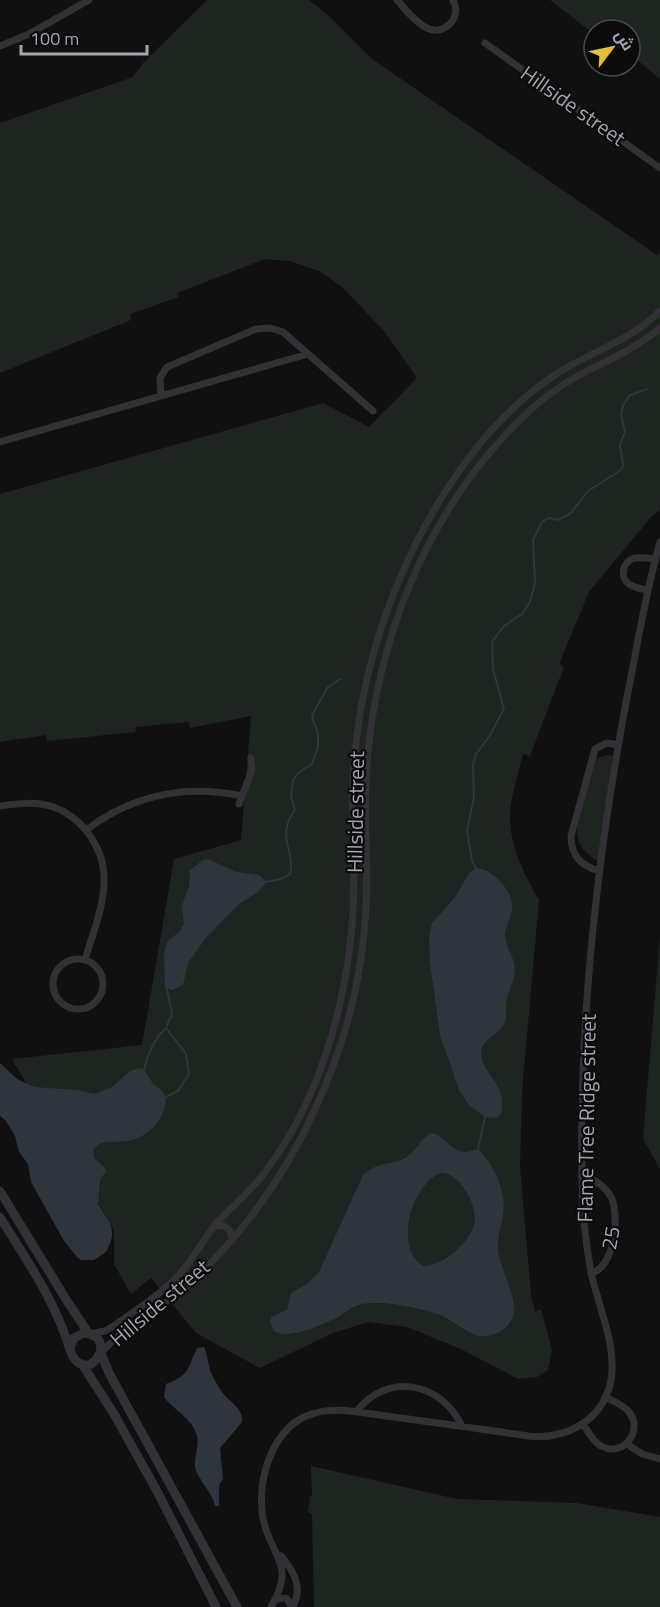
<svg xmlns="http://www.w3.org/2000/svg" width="660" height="1607" viewBox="0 0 660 1607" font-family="'Titillium Web',Cairo,sans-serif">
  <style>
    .green { fill: #1e2520 }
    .water { fill: #2e353d; fill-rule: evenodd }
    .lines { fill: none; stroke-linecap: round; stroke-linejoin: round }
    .stream { stroke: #2e353d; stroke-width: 2 }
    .minor { stroke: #313136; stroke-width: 7 }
    .tertiary { stroke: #313136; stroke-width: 9 }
    .labels { text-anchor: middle; stroke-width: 4.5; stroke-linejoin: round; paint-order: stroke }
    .street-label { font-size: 21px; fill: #a2a5b1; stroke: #0b0b0c }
  </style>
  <rect width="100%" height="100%" fill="#101011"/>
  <path class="green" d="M207 0H309L331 18 372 59 657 255 660 252V510L651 517 589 592 559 664 564 667 530 756 523 754C519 773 511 794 510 813 509 846 524 873 539 900L522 1092 520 1166 531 1295 535 1312 541 1309 552 1350 548 1370 537 1377 518 1379 461 1349 407 1327 368 1322 333 1333 260 1368 196 1333 151 1278 131 1294 114 1264V1230L12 1059 142 1045 174 859 241 840 251 716 190 728 189 722 135 727 136 732 47 741 46 735 0 742V494L323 403 369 427 417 378 384 331 343 288 321 272 290 261 265 259 177 293 179 297 130 314 131 320 0 373V123L133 77 143 63Z
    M550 0H660V79L630 54V30H594V34Z
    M607 755 613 756 599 862C594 858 588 855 584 850 566 830 589 781 596 759Z
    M660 936V1169L643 1139Z
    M311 1466 457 1499 576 1503 660 1517V1607H314L312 1514 308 1512 310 1496H312Z"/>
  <path class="water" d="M208 859 236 872 259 875 265 880V884L258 892 239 904 205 939 188 963 183 985 172 990 165 987 164 953 168 941 179 932 184 924 182 905 189 887 190 870 203 860Z
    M476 868C495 870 514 892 512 910 511 919 504 928 505 937 506 946 512 954 514 963 517 978 510 986 507 999 505 1006 507 1014 505 1022 500 1035 481 1039 481 1054 482 1074 508 1084 501 1114L496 1118 485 1117 469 1105 460 1092 440 1035 430 962 429 939 432 923 456 896 469 873Z
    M0 1063 17 1079 34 1087 77 1090 94 1094 112 1087 130 1071 139 1068C149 1072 148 1080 156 1086 161 1090 163 1091 166 1097 166 1118 149 1137 128 1141 115 1144 103 1137 93 1150L94 1158 103 1166 106 1171 100 1180 98 1204C109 1223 119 1228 106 1252L94 1260H81L77 1257 64 1241 31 1182 28 1164 19 1152 15 1136 6 1121 0 1116Z
    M431 1133C444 1135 450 1150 463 1152 468 1153 473 1150 478 1149 494 1165 507 1192 503 1215 501 1227 497 1239 498 1251 501 1276 530 1313 501 1331 495 1335 485 1337 479 1336 469 1334 453 1321 443 1316 429 1310 395 1303 380 1303 372 1303 365 1303 358 1305 350 1308 345 1313 338 1317 324 1324 288 1341 274 1331L270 1322 271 1317 287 1310 291 1293 307 1284 319 1272 363 1175C379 1160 393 1166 407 1157 417 1150 420 1139 431 1133ZM440 1173C458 1171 475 1201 475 1218 475 1239 443 1267 423 1266 393 1247 412 1185 440 1173Z
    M204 1347C207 1353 207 1359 209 1366 211 1375 217 1384 222 1392 229 1402 244 1408 242 1422L220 1448 223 1479 219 1485V1506H215C212 1493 203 1485 197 1473 191 1461 200 1448 197 1436 193 1419 174 1410 164 1397L166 1384C190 1375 187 1369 197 1348Z"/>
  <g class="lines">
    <path class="stream" d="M476 868 472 861 467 831 474 797 473 764 476 754 489 737 504 709 493 669 492 642 503 627 523 613 530 602 535 583 533 540 542 522 548 518 558 520 571 513 588 491 621 470 623 466 620 445 625 432 621 415 623 405 630 395 648 389
      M265 882 281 879 290 874C296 851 275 837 295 810L291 796 293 780 299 772 312 764 318 747V734L312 717 313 714 327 688 340 679
      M144 1070C147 1055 155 1038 166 1028
      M166 1097 178 1091 189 1074 186 1054 166 1028 172 1014 167 989
      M478 1149 485 1117"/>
    <path class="minor" d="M397 0C405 9 414 21 425 27 443 38 463 18 453 0
      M485 43 660 168
      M0 46 29 34 89 0
      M161 396 160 378 167 367 256 329 270 328 283 332 373 411
      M0 442 308 354
      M648 590C642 589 634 588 629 584 619 577 623 560 635 558 642 557 649 558 655 559
      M239 804 252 770 251 758
      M0 806C14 804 28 802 41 804 79 810 106 847 104 884 103 909 92 936 85 960
      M86 830C133 795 185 784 242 796
      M600 871C581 866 571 856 571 836L595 749 607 743 618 745
      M53 984a25 25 0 1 1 50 0a25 25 0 1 1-50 0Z
      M582 1173C593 1180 605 1185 611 1197 620 1215 615 1268 591 1273
      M215 1226C225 1224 232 1229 232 1240
      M89 1334 105 1331 112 1327C136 1310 164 1293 183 1270 195 1256 204 1239 215 1225 230 1208 248 1194 262 1176 316 1107 345 1013 352 925 357 878 351 832 353 784 356 701 379 618 416 543 450 477 497 411 561 371 595 350 630 341 660 311
      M101 1353C122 1328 154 1312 179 1292 237 1243 284 1179 315 1109 345 1045 363 977 366 906 368 858 363 811 367 763 377 641 425 517 512 428 533 406 558 386 585 372 611 359 638 347 660 328
      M356 1412C387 1371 441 1382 462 1426
      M583 1424C588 1431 593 1442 601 1446 623 1458 644 1431 629 1412 624 1405 613 1401 605 1397
      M627 1444 642 1454 660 1459
      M281 1556C294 1571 304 1589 292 1607
      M275 1599 286 1598 292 1607
      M271 1607C297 1563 270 1557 263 1518 256 1479 273 1424 315 1413 339 1406 368 1414 393 1417 438 1423 483 1429 528 1436 565 1440 600 1422 610 1385 619 1350 598 1306 591 1272 585 1240 582 1208 582 1176 579 1015 598 850 628 692 638 642 646 591 660 542"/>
    <path class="tertiary" d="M0 1191 67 1301 89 1334
      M0 1217C25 1258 55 1300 69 1347 84 1394 123 1336 84 1333L74 1338 70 1348
      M101 1353 109 1373 237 1607
      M82 1364 114 1414 157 1491 216 1607"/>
  </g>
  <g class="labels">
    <g class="street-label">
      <text transform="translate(573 106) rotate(35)" y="7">Hillside street</text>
      <text transform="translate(356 812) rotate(-89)" y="7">Hillside street</text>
      <text transform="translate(587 1118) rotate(-89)" y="7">Flame Tree Ridge street</text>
      <text transform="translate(611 1238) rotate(-80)" y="7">25</text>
      <text transform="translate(160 1303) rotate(-40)" y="7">Hillside street</text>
    </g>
  </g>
  <g transform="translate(612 48) rotate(58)"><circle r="28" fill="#0b0b0c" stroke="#47494e" stroke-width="1.5"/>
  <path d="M0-4.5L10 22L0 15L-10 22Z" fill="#e4be34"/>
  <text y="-9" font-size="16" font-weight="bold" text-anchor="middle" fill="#a2a5b1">ش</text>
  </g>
  <path d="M21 45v9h126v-9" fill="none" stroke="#a2a5b1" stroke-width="3"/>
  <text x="30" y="45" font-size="18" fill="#a2a5b1" stroke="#0b0b0c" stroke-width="4.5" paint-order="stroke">100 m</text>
</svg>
